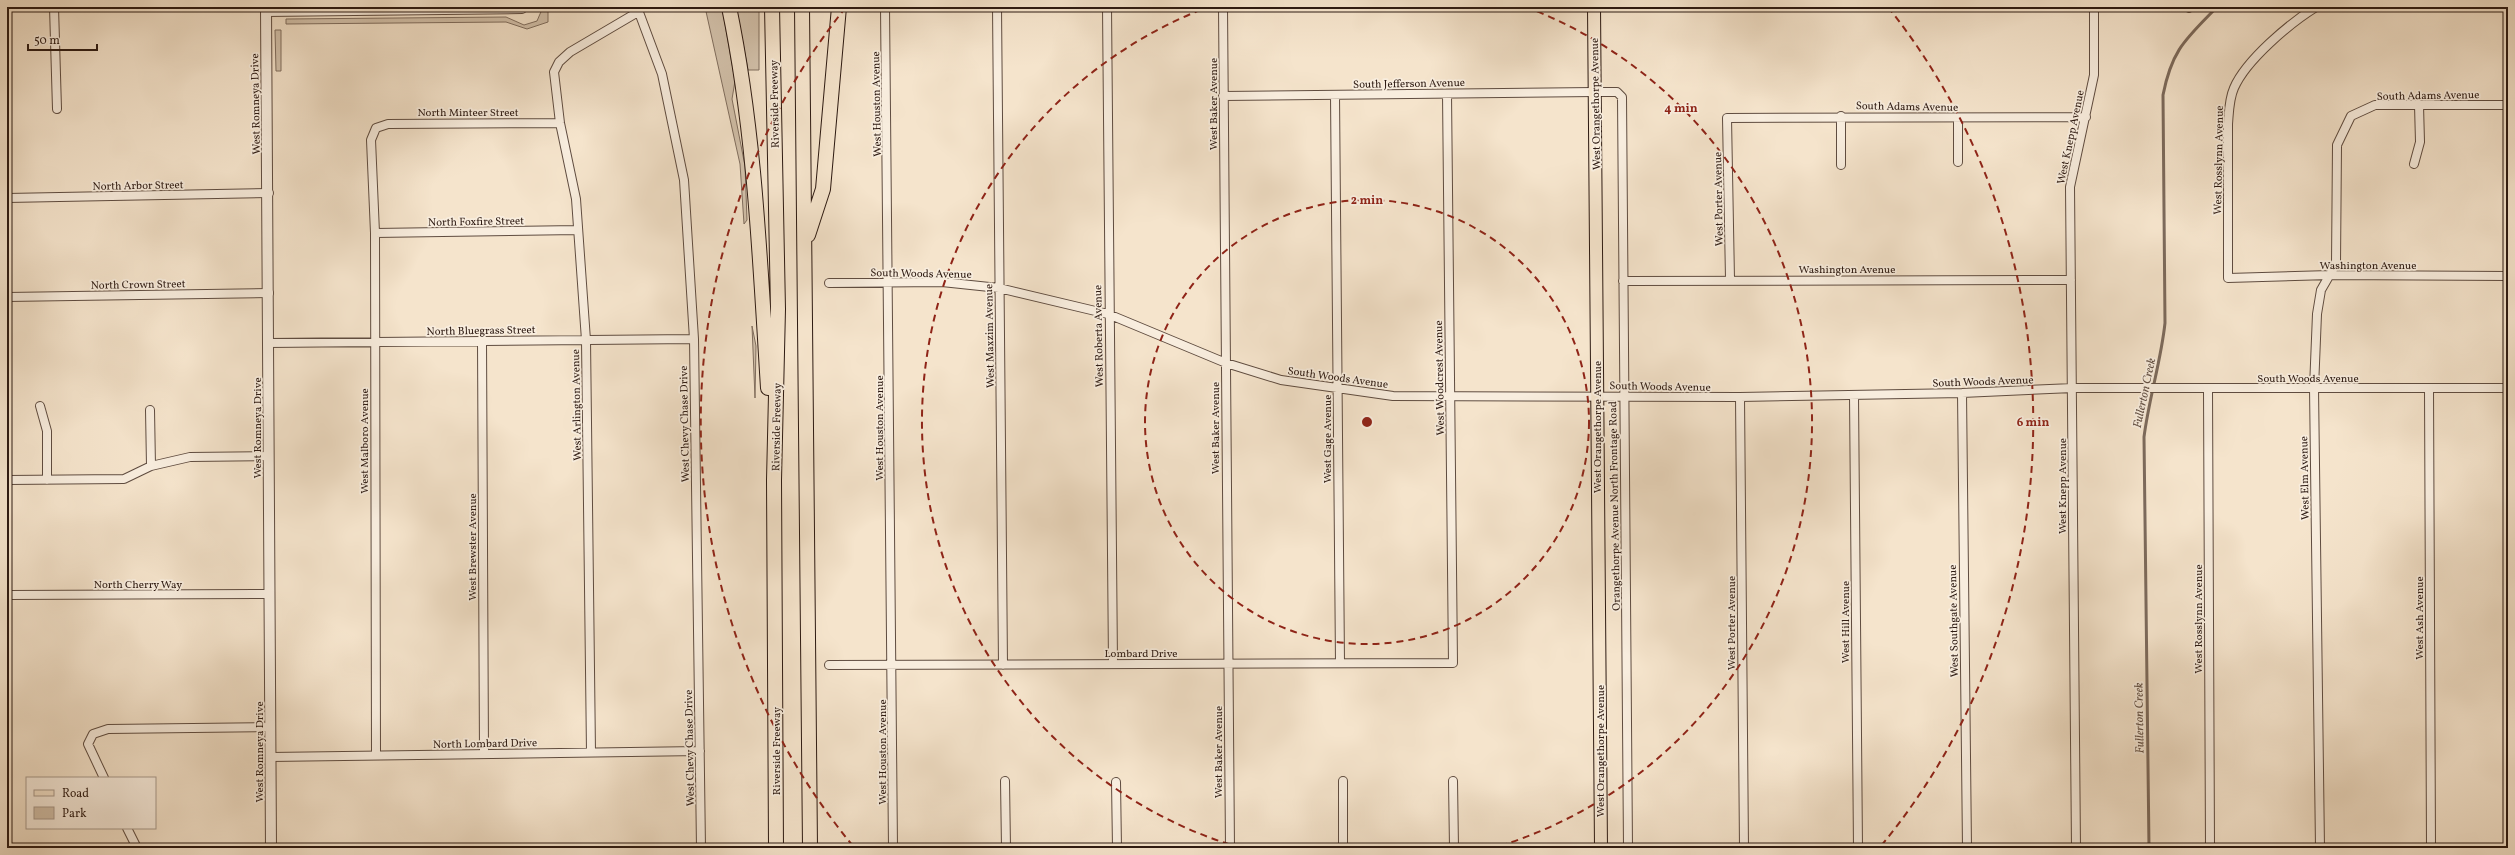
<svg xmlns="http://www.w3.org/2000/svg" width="2515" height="855" viewBox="0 0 2515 855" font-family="Vollkorn,serif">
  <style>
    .green { fill: #d3c2ac; stroke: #806e5f }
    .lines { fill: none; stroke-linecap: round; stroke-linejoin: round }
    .stream { stroke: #7c6a5c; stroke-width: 3 }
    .minor-casing { stroke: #5f4c40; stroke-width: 10 }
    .tertiary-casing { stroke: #5f4c40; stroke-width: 12 }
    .primary-casing { stroke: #2d1a12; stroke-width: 14 }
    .motorway-casing { stroke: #2d1a12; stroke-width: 16 }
    .minor { stroke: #f8edde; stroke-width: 8 }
    .tertiary { stroke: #f8edde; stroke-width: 10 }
    .primary { stroke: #f5e4cc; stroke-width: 12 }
    .motorway { stroke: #f5e4cc; stroke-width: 14 }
    .ring { fill: none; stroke: #8f2418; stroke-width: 2; stroke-dasharray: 7 5 }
    .labels { text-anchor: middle; stroke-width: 3.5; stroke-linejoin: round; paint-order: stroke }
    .street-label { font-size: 11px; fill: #2d1a12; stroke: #f8edde }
    .water-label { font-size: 12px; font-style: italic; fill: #624f43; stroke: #f8edde }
    .centre { fill: #8f2418; stroke: #f8edde; stroke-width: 2 }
    .ring-label { font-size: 12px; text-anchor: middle; font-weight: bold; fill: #8f2418; stroke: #f8edde; stroke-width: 3.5; stroke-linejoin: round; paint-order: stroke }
  </style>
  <rect width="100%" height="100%" fill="#f5e4cc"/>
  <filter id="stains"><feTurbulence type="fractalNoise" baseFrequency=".005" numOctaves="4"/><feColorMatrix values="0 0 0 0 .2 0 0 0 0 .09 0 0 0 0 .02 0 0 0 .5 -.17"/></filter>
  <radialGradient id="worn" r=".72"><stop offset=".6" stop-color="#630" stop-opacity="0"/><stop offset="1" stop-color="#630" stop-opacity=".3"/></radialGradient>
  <path class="green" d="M543 7H548V22L527 29 506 22 286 24V19L506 17 524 25 537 21Z
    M705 7H722L735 81 732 99 745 166 747 220 744 224 740 164Z
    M740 7H759V70H748L737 11Z
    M275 30H281V71H276Z
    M752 326 756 346 755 398Z"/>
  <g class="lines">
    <path class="stream" d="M2149 848 2144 437C2149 398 2161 361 2165 323L2163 95C2172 49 2186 39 2217 7"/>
    <defs>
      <path id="minor" d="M54 7 57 109
        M637 7 662 74 684 180 694 339 701 848
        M885 7 893 848
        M997 7 1003 665
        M1107 7 1113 664
        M1223 7 1230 848
        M2189 7V8
        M2316 7C2290 23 2246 60 2234 88 2229 99 2229 112 2228 124V278L2330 275 2508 276
        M266 12 522 9
        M1335 95 1340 663
        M1223 96 1595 92H1617L1622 97 1628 848
        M1841 116V165
        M1958 118V162
        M2414 164 2420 142 2419 105
        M7 198 269 193
        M375 233 578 230
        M1730 279 1727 118 2086 117
        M1623 281 2071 280
        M829 283 942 282 999 288 1108 314 1226 363 1281 380 1393 396 1740 397 1962 393 2073 388H2508
        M7 297 269 293
        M482 341 484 754
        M268 343 694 339
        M2429 389 2431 848
        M2208 390 2210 848
        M1962 393 1967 848
        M1854 396 1858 848
        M1740 397 1744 848
        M40 406 47 431V480
        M150 410 151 466
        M7 480 124 479 151 466 190 457 269 456
        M7 595 270 594
        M829 665 1453 663 1447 94
        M591 752 586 340 576 199 560 123 554 72 559 62 570 52 638 12
        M376 755 375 233 371 140 376 128 388 124 560 123
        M270 757 700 751
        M104 778 88 744 93 734 108 729 271 727
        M1005 781 1006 848
        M1343 781V848
        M1453 781 1454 848
        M1116 782 1117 848
        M127 828 137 848
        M2076 848 2070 187 2094 75V7
        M2320 848 2314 388 2317 314 2321 290 2336 264 2337 145 2351 116 2375 105H2508"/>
      <path id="tertiary" d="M266 7 271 848"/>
      <path id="primary" d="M1594 7 1601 848"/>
      <path id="motorway" d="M729 7C755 132 760 261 768 388
        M772 7 778 309 774 480 776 848
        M802 7 810 848
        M808 235 823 189 839 7"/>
    </defs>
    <use href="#minor" class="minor-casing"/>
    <use href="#tertiary" class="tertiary-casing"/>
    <use href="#primary" class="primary-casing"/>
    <use href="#motorway" class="motorway-casing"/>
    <use href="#minor" class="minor"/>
    <use href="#tertiary" class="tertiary"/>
    <use href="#primary" class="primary"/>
    <use href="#motorway" class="motorway"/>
  </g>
  <g class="ring">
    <circle cx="1367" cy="422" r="222"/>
    <path d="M1241 848A444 444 0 0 1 1208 7M1526 7A444 444 0 0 1 1493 848"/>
    <path d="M853 846A666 666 0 0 1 846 7M1888 7A666 666 0 0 1 1881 846"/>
  </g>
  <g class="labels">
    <g class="street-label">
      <text transform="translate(1409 83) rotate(-1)" y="4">South Jefferson Avenue</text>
      <text transform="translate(2428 95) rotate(-1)" y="4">South Adams Avenue</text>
      <text transform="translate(255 104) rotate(-91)" y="4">West Romneya Drive</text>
      <text transform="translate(774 104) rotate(-91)" y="4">Riverside Freeway</text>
      <text transform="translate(876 104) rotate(-91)" y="4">West Houston Avenue</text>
      <text transform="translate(1213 104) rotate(-90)" y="4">West Baker Avenue</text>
      <text transform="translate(1595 104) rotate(-91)" y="4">West Orangethorpe Avenue</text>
      <text transform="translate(1907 106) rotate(1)" y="4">South Adams Avenue</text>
      <text x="468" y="116">North Minteer Street</text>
      <text transform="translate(2070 137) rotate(-78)" y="4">West Knepp Avenue</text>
      <text transform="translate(2218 160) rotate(-89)" y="4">West Rosslynn Avenue</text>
      <text transform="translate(138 185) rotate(-1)" y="4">North Arbor Street</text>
      <text transform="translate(1718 199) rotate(-91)" y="4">West Porter Avenue</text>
      <text transform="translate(476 221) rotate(-1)" y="4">North Foxfire Street</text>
      <text x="2368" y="269">Washington Avenue</text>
      <text x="1847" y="273">Washington Avenue</text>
      <text transform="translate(921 273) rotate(1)" y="4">South Woods Avenue</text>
      <text transform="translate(138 284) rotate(-1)" y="4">North Crown Street</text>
      <text transform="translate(481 330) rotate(-1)" y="4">North Bluegrass Street</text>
      <text transform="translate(989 336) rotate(-91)" y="4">West Maxzim Avenue</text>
      <text transform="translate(1098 336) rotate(-91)" y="4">West Roberta Avenue</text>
      <text transform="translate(1338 377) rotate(8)" y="4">South Woods Avenue</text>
      <text transform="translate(1439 378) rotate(-91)" y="4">West Woodcrest Avenue</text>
      <text x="2308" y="382">South Woods Avenue</text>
      <text transform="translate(1983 381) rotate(-2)" y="4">South Woods Avenue</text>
      <text transform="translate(1660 386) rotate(1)" y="4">South Woods Avenue</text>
      <text transform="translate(576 405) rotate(-91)" y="4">West Arlington Avenue</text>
      <text transform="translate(684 424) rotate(-91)" y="4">West Chevy Chase Drive</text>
      <text transform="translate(776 427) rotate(-89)" y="4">Riverside Freeway</text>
      <text transform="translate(1597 427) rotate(-90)" y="4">West Orangethorpe Avenue</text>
      <text transform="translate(257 428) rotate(-90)" y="4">West Romneya Drive</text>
      <text transform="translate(879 428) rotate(-90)" y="4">West Houston Avenue</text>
      <text transform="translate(1215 428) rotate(-90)" y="4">West Baker Avenue</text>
      <text transform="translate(1327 439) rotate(-90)" y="4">West Gage Avenue</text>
      <text transform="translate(364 441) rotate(-90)" y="4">West Malboro Avenue</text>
      <text transform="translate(2304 478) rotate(-91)" y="4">West Elm Avenue</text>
      <text transform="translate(2062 486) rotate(-90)" y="4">West Knepp Avenue</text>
      <text transform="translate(1614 506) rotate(-91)" y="4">Orangethorpe Avenue North Frontage Road</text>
      <text transform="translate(472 547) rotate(-90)" y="4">West Brewster Avenue</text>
      <text x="138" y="588">North Cherry Way</text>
      <text transform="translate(2419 618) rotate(-90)" y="4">West Ash Avenue</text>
      <text transform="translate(2198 619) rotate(-90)" y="4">West Rosslynn Avenue</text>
      <text transform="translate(1953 621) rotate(-91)" y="4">West Southgate Avenue</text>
      <text transform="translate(1845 622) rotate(-90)" y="4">West Hill Avenue</text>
      <text transform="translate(1731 623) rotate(-90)" y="4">West Porter Avenue</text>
      <text x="1141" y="657">Lombard Drive</text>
      <text transform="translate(485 743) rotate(-1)" y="4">North Lombard Drive</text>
      <text transform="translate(689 748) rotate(-91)" y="4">West Chevy Chase Drive</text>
      <text transform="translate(776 751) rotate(-90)" y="4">Riverside Freeway</text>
      <text transform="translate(1600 751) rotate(-90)" y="4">West Orangethorpe Avenue</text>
      <text transform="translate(259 752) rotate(-90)" y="4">West Romneya Drive</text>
      <text transform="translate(882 752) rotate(-90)" y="4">West Houston Avenue</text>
      <text transform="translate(1218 752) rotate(-90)" y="4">West Baker Avenue</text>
    </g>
    <g class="water-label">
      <text transform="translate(2144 393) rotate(-78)" y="4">Fullerton Creek</text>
      <text transform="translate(2139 718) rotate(-91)" y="4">Fullerton Creek</text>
    </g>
  </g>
  <circle cx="1367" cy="422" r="6" class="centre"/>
  <g class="ring-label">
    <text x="1681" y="112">4 min</text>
    <text x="1367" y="204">2 min</text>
    <text x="2033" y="426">6 min</text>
  </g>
  <rect width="2515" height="855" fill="none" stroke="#f5e4cc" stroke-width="24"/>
  <rect x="8" y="8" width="2499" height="839" fill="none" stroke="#2d1a12" stroke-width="2"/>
  <rect x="12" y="12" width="2491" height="831" fill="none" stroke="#2d1a12"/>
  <rect x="26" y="777" width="130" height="52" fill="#f8edde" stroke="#a7998c"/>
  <rect x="34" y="790" width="20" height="6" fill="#f5e4cc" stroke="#a7998c"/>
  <text x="62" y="797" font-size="12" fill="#2d1a12">Road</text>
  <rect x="34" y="807" width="20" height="12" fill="#d3c2ac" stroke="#a7998c"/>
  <text x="62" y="817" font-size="12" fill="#2d1a12">Park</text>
  <path d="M28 44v6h69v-6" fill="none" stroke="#2d1a12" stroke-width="2"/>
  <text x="34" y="44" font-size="12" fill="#2d1a12" stroke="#f8edde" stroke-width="3" paint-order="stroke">50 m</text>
  <rect width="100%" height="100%" filter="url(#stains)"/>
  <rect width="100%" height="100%" fill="url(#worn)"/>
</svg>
